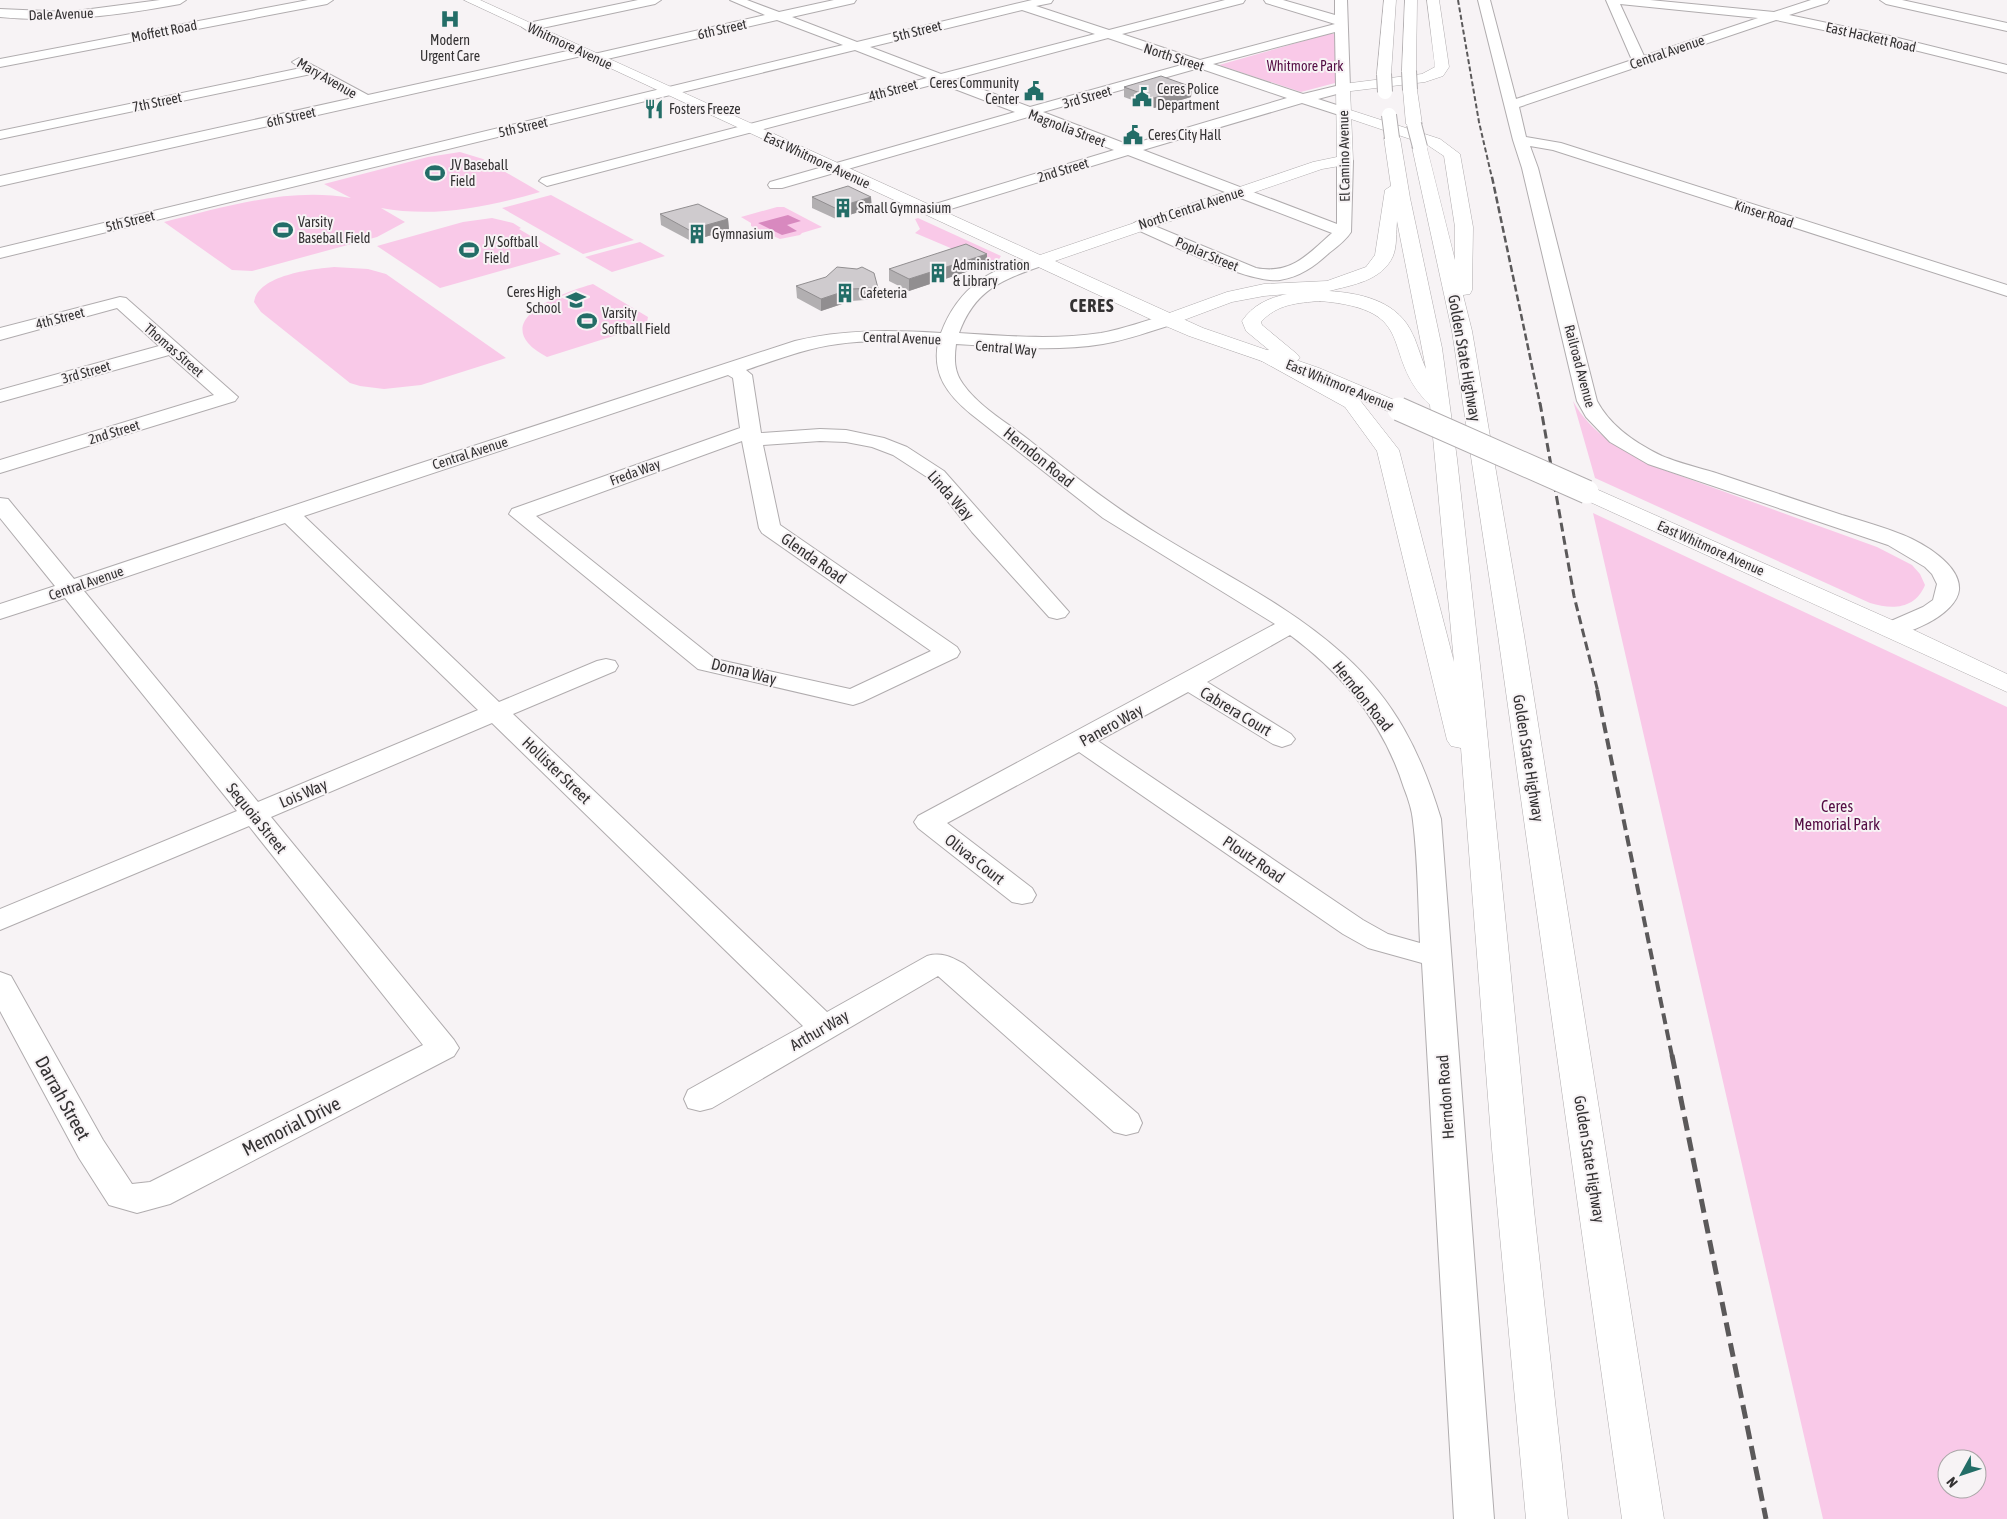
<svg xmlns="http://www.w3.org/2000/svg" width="2007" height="1519" viewBox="0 0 2007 1519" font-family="'Asap Condensed',sans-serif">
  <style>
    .green { fill: #f9c9e8; fill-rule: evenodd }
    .water { fill: #d889bf }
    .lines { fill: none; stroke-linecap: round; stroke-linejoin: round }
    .minor-casing { stroke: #b0acae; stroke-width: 2 }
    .major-casing { stroke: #b0acae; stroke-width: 1 }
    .highway-casing { stroke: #b0acae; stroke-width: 1 }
    .minor { fill: #fff; fill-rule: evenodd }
    .major { fill: #fff; fill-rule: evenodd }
    .highway { fill: #fff; fill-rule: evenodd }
    .rail-far4 { stroke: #5b595a; stroke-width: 2; stroke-dasharray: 5 2.5; stroke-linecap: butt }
    .rail-far3 { stroke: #5b595a; stroke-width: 2.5; stroke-dasharray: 7 3; stroke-linecap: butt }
    .rail-far2 { stroke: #5b595a; stroke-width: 3; stroke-dasharray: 9 4.5; stroke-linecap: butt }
    .rail-far1 { stroke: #5b595a; stroke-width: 4; stroke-dasharray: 11 5.5; stroke-linecap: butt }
    .rail { stroke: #5b595a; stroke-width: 5; stroke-dasharray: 14 7; stroke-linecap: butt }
    .major-bridge-casing { stroke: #b0acae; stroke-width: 25; stroke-linecap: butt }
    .highway-bridge-casing { stroke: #b0acae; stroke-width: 16; stroke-linecap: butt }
    .major-bridge { stroke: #fff; stroke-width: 23 }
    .highway-bridge { stroke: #fff; stroke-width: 14 }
    .wall { fill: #b2afb1 }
    .shaded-wall { fill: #918e90 }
    .building { fill: #cfcbce; stroke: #918e90 }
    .labels { text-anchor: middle; stroke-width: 4; stroke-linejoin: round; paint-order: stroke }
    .far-street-label { font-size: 14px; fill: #343233; stroke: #f7f3f5 }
    .far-poi-label { font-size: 14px; fill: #343233; stroke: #f7f3f5; text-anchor: start }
    .far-park-label { font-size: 14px; fill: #540d44; stroke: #f7f3f5 }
    .street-label { font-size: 16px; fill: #343233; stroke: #f7f3f5 }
    .park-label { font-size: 16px; fill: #540d44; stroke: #f7f3f5 }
    .far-district-label { font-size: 18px; font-weight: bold; letter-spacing: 1px; fill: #343233; stroke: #f7f3f5 }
    .near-street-label { font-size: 19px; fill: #343233; stroke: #f7f3f5 }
  </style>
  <rect width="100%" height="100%" fill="#f7f3f5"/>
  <path class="green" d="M1328 34H1335V83L1301 92 1219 65Z
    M460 152 483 159 540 192C487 207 435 218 381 208L405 222 377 237 252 271 232 270 164 222C224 207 288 187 351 198L324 184 428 157Z
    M551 195 634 240 583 254 502 208Z
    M777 207H784L822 227 802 233 800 235 780 239 751 226V223L741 217Z
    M492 218 513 223 521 228 519 229 561 254 440 288 377 246 463 222Z
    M918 218 1001 256 998 261 986 263 915 233 920 229 915 219Z
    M640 242 665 256 612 272 585 257Z
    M334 267 368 269 386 274 506 358 421 385 384 389 360 386 350 383 261 312 254 302C258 275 312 269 334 267Z
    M593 284 648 317 647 322 626 332 547 357C540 353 533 349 528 343 502 312 575 289 593 284Z
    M1573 401C1591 434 1623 451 1656 467L1877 547 1912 565 1920 574 1925 585C1915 609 1893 610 1870 603L1595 478Z
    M1593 513 2007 707V1519H1823ZM1947 1459H1977V1489H1947Z"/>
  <path class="water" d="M788 215 801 221 787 225 797 231 782 235 758 223Z"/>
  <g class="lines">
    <defs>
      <path id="minor" d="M160 0H186L180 4C120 15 61 23 0 17V9L68 12Z
        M308 0H333L327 4 0 67V59Z
        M638 0H661L655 4 528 31 522 27 528 23Z
        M730 0H747L779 12 834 0H856L854 3 792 17 857 42 1032 0H1053L1051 3 1036 6 1109 30 1225 0H1245L1243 3 1122 34 1200 60 1335 24 1266 3 1264 0H1283L1335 15V0H1347L1350 88 1348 91 1318 99 1349 109 1351 112 1349 115H1339L1302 103 1143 150 1337 224V161L1340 158H1350L1353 161 1351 232C1346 240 1337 247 1329 253 1315 266 1300 277 1280 280 1248 284 1166 242 1133 228L1131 225 1139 220 1145 222 1256 268C1291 275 1307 255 1332 233L1128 155 934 214H922L920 211 922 208 1114 150 1028 117 782 188H770L768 185 770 182 1015 112 939 83 547 186 539 181 542 178 927 78 855 50 0 258V248L843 45 777 20 594 62 587 58 594 54 765 15ZM1022 10 1095 34 941 74 870 47ZM1335 32 1336 86 1303 94 1213 64ZM1108 38 1185 64 1030 107 954 79ZM1199 68 1287 98 1129 145 1043 112Z
        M1478 0H1490L1516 99 1632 60 1606 0H1650L1774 12 1811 0H1829L1827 3 1789 15 1890 36 2007 65V73L1890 44 1776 20 1519 107 1526 137 1561 143 2007 285V296L1553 150 1530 146 1538 168 1597 401C1610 426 1637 444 1662 456 1679 463 1699 468 1716 473 1758 487 1800 501 1842 515 1862 521 1883 527 1903 535 1923 543 1961 565 1959 590 1957 614 1904 639 1884 634L1880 629 1884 624 1923 607 1933 600 1937 584 1932 574 1925 567 1888 545 1648 464 1610 442 1586 417 1577 401 1522 168 1513 140ZM1620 4 1758 18 1644 56Z
        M1880 0H1902L2007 23V31L1886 4Z
        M581 48 588 52 586 55 0 186V176L353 98 311 74 0 139V131L301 68 292 62 299 58 368 95Z
        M1038 256 1044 257 1047 261 1044 265C1002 280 975 289 959 333 1006 336 1054 340 1101 333 1124 329 1146 320 1168 315L1174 316 1177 320 1174 324C1151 331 1127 340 1103 344 1055 352 1005 347 956 344 954 359 954 372 963 384 979 407 1008 423 1029 440 1071 474 1112 506 1158 534 1221 573 1289 605 1344 655 1396 702 1421 753 1441 819L1494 1519H1454L1422 963 1368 948 1343 934 1079 752 947 823 1032 888 1036 895 1032 902 1022 904 1012 902 918 828 914 822 918 816 1275 624 1103 518 971 414C948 395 932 375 938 343 905 342 871 339 838 344 806 348 776 360 746 370L752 375 761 433 820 429 846 430 884 438 907 447 944 471 1069 612 1065 617 1057 619 1049 617 972 532 930 479 893 455 872 447 846 442 820 441 763 445 780 525 957 647 960 652 957 657 862 702 853 705 698 669 509 514 512 509 740 428 733 378 728 375 304 516 499 702 597 661 606 659 615 661 618 666 615 671 513 714 827 1012 927 956C942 952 951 957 964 964L1138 1114 1142 1123 1138 1132 1126 1135 1114 1132 938 976 712 1108 700 1111 688 1108 684 1099 688 1090 803 1026 492 723 271 817 454 1040 459 1048 454 1056 170 1204 137 1213 109 1205 79 1158 0 1011V972L11 976 103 1140 132 1184 150 1182 423 1045 249 826 0 930V909L237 811 65 598 0 619V604L55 586 0 518V498L8 499 74 579 412 466 795 341C844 329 891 330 941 333 959 286 991 268 1038 256ZM742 441 759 528 762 533 931 651 850 689 715 659 536 516ZM285 523 478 710 258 802 84 591ZM1290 635C1344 675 1384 724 1404 788 1408 798 1412 810 1413 821 1418 861 1418 902 1420 943L1388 934 1363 920 1098 741 1188 692 1273 744 1282 747 1291 744 1295 739 1291 734 1207 682Z
        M120 297 126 298 238 397 235 401 0 473V460L214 395 169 355 0 402V390L159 346 117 308 0 340V328Z"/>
      <path id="major" d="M464 0H480L1040 255 1313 162 1337 157 1336 88 1338 85H1348L1350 88 1353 161 1351 164 1322 169 1055 261 1203 328 1319 368 1406 405 1409 409 1406 413 1399 415 1392 413 1305 376 1189 336 1161 324Z
        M1587 485 1901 624 2007 674V692L1579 497 1576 492 1579 487Z"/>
      <path id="highway" d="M1384 0H1396L1391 74 1384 78 1377 74Z
        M1405 0H1417L1416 71 1409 75 1402 71Z
        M1427 0H1439L1449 67 1443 76 1425 82 1343 92 1338 91 1336 88 1343 84 1422 74 1435 67Z
        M1410 86 1417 90 1422 124 1414 129 1406 124 1403 90Z
        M1344 108 1440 139 1460 154 1473 227 1472 290 1470 294 1463 295 1472 331 1524 635 1664 1519H1622L1498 635 1452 331 1412 147 1414 144 1422 143 1339 115 1337 112 1339 109ZM1426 144 1444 156 1455 227V260Z
        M1392 133 1400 138 1410 198 1442 348 1457 459 1484 701 1534 1210 1568 1519H1526L1492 1149 1461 748 1451 746 1447 740 1377 451 1345 407 1258 359 1255 355 1258 351 1269 350 1246 331 1242 321C1253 305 1268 298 1287 294L1264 296 1232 302 1168 326 1161 324 1159 320 1161 316 1227 292 1264 284 1327 281 1366 267 1375 255 1385 190 1391 186 1384 138ZM1397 221 1426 369C1420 356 1417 341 1410 329 1394 300 1359 293 1329 291 1352 285 1382 281 1393 256 1397 247 1396 232 1397 221ZM1320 301C1423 310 1377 353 1430 405L1454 662 1399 450 1359 399 1294 363 1300 358 1297 354 1262 325 1261 322C1277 304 1297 303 1320 301Z"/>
    </defs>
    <use href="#minor" class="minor-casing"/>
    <use href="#major" class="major-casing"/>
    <use href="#highway" class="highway-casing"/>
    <use href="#minor" class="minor"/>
    <use href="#major" class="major"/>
    <use href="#highway" class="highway"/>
    <path class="rail-far4" d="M1458 0 1479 122 1492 178"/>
    <path class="rail-far3" d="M1492 177 1540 404"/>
    <path class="rail-far2" d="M1540 403 1574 596 1598 692"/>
    <path class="rail-far1" d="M1597 690 1672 1056"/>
    <path class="rail" d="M1672 1055 1766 1519"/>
    <defs>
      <path id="major-bridge" d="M1399 409 1587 492"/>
      <path id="highway-bridge" d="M1409 71 1410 90
        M1384 74 1385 92
        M1389 115 1392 138
        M1414 124 1420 147"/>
    </defs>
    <use href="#major-bridge" class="major-bridge-casing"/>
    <use href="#highway-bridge" class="highway-bridge-casing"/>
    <use href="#major-bridge" class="major-bridge"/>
    <use href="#highway-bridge" class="highway-bridge"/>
  </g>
  <path class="wall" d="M1124 87H1192L1191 97 1154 108 1124 97Z
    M812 197 872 208 836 219 812 208Z
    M660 214 728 219 729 230 691 241 661 225Z
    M987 265 909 291 889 281V269Z
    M796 286 878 288 879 299 851 301 821 311 797 298Z"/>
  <path class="shaded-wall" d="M1192 87 1191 97 1154 108V98Z
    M871 197 872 208 836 219 835 208Z
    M728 219 729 230 691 241 689 230Z
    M987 254V265L909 291V279Z
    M851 289V301L821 311V299Z"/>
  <path class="building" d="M1161 76 1192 87 1154 98 1124 87Z
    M848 186 871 197 835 208 812 197Z
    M698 204 728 219 689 230 660 214Z
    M966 244 987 254 909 279 889 269Z
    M837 267 857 269 862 267 874 273 878 288 851 289 821 299 796 286 826 277Z"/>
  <defs>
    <symbol id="hospital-bare" viewBox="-9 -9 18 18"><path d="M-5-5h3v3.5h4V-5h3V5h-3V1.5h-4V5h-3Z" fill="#236d67" stroke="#f7f3f5" stroke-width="2.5" paint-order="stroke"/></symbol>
    <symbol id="civic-bare" viewBox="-9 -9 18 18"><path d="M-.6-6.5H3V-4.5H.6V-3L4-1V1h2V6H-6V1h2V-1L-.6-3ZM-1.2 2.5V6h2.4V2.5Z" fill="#236d67" stroke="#f7f3f5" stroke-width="2.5" paint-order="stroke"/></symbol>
    <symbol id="restaurant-bare" viewBox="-9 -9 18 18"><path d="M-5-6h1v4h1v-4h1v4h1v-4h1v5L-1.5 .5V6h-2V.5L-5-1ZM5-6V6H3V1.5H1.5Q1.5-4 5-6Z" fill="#236d67" stroke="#f7f3f5" stroke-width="2.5" paint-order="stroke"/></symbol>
    <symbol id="stadium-bare" viewBox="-9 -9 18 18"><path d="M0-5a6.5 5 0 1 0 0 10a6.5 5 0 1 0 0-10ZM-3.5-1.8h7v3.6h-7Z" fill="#236d67" stroke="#f7f3f5" stroke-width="2.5" paint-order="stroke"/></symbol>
    <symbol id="building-bare" viewBox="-9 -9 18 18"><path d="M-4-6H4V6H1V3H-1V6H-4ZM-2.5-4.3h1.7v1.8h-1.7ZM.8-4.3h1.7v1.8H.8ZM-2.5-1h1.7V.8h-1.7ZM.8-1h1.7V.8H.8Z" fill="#236d67" stroke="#f7f3f5" stroke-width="2.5" paint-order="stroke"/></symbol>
    <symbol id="school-bare" viewBox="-9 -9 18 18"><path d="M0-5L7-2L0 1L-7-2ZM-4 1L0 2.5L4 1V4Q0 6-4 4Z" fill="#236d67" stroke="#f7f3f5" stroke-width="2.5" paint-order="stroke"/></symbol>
  </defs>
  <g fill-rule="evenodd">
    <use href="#hospital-bare" x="436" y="5" width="28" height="28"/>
    <use href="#civic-bare" x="1020" y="77" width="28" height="28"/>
    <use href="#civic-bare" x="1128" y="83" width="28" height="28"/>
    <use href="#restaurant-bare" x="640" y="95" width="28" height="28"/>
    <use href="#civic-bare" x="1119" y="121" width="28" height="28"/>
    <use href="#stadium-bare" x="421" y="159" width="28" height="28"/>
    <use href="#building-bare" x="829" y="194" width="28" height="28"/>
    <use href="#stadium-bare" x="269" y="216" width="28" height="28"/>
    <use href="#building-bare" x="683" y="220" width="28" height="28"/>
    <use href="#stadium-bare" x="455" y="236" width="28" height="28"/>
    <use href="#building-bare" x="924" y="259" width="28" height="28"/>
    <use href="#building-bare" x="831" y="279" width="28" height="28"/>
    <use href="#school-bare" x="562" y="286" width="28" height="28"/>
    <use href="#stadium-bare" x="573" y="307" width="28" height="28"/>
  </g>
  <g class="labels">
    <g class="far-street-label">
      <text transform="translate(61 14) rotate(-2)" y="5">Dale Avenue</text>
      <text transform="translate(722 29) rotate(-13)" y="5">6th Street</text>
      <text transform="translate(164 31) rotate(-11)" y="5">Moffett Road</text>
      <text transform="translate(917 31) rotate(-14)" y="5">5th Street</text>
      <text transform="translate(1871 37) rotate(13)" y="5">East Hackett Road</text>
      <text transform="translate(570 46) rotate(25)" y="5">Whitmore Avenue</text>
      <text transform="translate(1667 52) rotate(-19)" y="5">Central Avenue</text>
      <text transform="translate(1174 57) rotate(18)" y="5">North Street</text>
      <text transform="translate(327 78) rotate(30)" y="5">Mary Avenue</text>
      <text transform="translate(893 90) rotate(-15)" y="5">4th Street</text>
      <text transform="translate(1087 97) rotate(-16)" y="5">3rd Street</text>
      <text transform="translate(157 102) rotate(-12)" y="5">7th Street</text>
      <text transform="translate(291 117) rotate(-13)" y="5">6th Street</text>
      <text transform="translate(523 127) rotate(-13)" y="5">5th Street</text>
      <text transform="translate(1067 128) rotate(21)" y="5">Magnolia Street</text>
      <text transform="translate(1344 156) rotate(-91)" y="5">El Camino Avenue</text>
      <text transform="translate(817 160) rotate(25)" y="5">East Whitmore Avenue</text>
      <text transform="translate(1063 170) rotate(-17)" y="5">2nd Street</text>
      <text transform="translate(1191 208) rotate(-18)" y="5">North Central Avenue</text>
      <text transform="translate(1764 214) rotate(18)" y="5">Kinser Road</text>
      <text transform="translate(130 221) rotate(-14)" y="5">5th Street</text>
      <text transform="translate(1207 254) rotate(23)" y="5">Poplar Street</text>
      <text transform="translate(60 318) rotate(-15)" y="5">4th Street</text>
      <text transform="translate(902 338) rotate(2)" y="5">Central Avenue</text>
      <text transform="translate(1006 348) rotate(5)" y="5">Central Way</text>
      <text transform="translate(174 350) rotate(41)" y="5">Thomas Street</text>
      <text transform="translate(1580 366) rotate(75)" y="5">Railroad Avenue</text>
      <text transform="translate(86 372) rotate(-16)" y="5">3rd Street</text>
      <text transform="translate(1340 385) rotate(22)" y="5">East Whitmore Avenue</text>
      <text transform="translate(114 432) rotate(-17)" y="5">2nd Street</text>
      <text transform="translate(470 453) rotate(-18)" y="5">Central Avenue</text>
      <text transform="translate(635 472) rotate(-20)" y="5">Freda Way</text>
      <text transform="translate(1711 548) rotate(24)" y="5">East Whitmore Avenue</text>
      <text transform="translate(86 583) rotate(-19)" y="5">Central Avenue</text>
    </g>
    <g class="far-poi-label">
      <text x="450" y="45" text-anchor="middle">Modern<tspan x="450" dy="16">Urgent Care</tspan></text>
      <text x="1019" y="88" text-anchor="end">Ceres Community<tspan x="1019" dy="16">Center</tspan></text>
      <text x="1157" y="94">Ceres Police<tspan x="1157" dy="16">Department</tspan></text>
      <text x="669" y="114">Fosters Freeze</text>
      <text x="1148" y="140">Ceres City Hall</text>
      <text x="450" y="170">JV Baseball<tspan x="450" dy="16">Field</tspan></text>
      <text x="858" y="213">Small Gymnasium</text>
      <text x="298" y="227">Varsity<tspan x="298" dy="16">Baseball Field</tspan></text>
      <text x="712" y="239">Gymnasium</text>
      <text x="484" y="247">JV Softball<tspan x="484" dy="16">Field</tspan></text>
      <text x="953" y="270">Administration<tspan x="953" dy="16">&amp; Library</tspan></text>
      <text x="561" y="297" text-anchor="end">Ceres High<tspan x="561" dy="16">School</tspan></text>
      <text x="860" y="298">Cafeteria</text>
      <text x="602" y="318">Varsity<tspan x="602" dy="16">Softball Field</tspan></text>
    </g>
    <g class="far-park-label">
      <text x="1305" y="71">Whitmore Park</text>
    </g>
    <g class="street-label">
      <text transform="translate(1465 358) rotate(80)" y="6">Golden State Highway</text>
      <text transform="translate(1039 457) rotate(39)" y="6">Herndon Road</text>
      <text transform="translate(951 495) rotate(48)" y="6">Linda Way</text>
      <text transform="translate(814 558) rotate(35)" y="6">Glenda Road</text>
      <text transform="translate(744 671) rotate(14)" y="6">Donna Way</text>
      <text transform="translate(1363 696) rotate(51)" y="6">Herndon Road</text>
      <text transform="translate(1236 711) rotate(31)" y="6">Cabrera Court</text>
      <text transform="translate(1111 725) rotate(-29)" y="6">Panero Way</text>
      <text transform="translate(1529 758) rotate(81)" y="6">Golden State Highway</text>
      <text transform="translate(557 770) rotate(44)" y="6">Hollister Street</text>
      <text transform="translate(303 793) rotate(-23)" y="6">Lois Way</text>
      <text transform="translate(257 818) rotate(51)" y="6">Sequoia Street</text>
      <text transform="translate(975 859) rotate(38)" y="6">Olivas Court</text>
      <text transform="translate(1254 859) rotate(34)" y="6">Ploutz Road</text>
      <text transform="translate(819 1030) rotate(-30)" y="6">Arthur Way</text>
      <text transform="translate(1445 1097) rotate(-94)" y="6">Herndon Road</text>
      <text transform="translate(1590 1159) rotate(81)" y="6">Golden State Highway</text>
    </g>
    <g class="park-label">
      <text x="1837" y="812">Ceres<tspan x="1837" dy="18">Memorial Park</tspan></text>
    </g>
    <g class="far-district-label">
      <text x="1092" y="312">CERES</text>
    </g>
    <g class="near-street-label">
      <text transform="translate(63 1098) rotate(61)" y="7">Darrah Street</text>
      <text transform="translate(291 1126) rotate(-27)" y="7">Memorial Drive</text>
    </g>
  </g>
  <g transform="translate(1962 1474) rotate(230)"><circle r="24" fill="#f7f3f5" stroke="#a9a6a7"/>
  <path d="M0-4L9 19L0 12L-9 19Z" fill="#236d67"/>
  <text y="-8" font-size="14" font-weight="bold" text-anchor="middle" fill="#343233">N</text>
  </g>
</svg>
